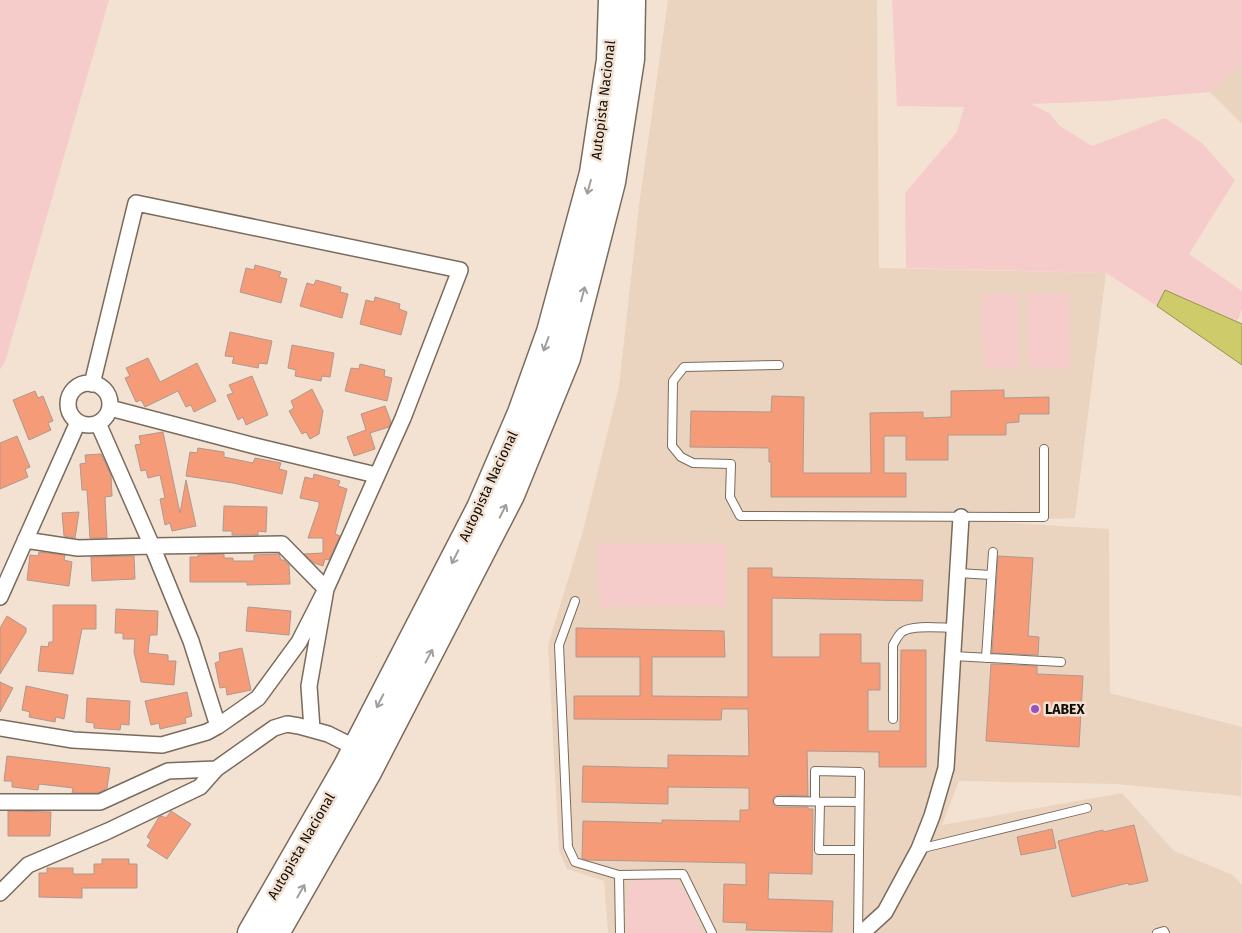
<svg xmlns="http://www.w3.org/2000/svg" width="1242" height="933" viewBox="0 0 1242 933" font-family="'Fira Sans',sans-serif">
  <style>
    .built { fill: #ebd4bf }
    .green { fill: #f6cccb }
    .water { fill: #cdcb6a; stroke: #96924d }
    .building { fill: #f69b77; stroke: #ae9890 }
    .lines { fill: none; stroke-linecap: round; stroke-linejoin: round }
    .lane-casing { stroke: #7a6b5d; stroke-width: 10 }
    .street-casing { stroke: #7a6b5d; stroke-width: 18 }
    .highway-casing { stroke: #7a6b5d; stroke-width: 29 }
    .lane { stroke: #fff; stroke-width: 8 }
    .street { stroke: #fff; stroke-width: 15 }
    .highway { stroke: #fff; stroke-width: 26 }
    .oneway { stroke: #a19f9d }
    .poi-dot { fill: #a04fbf; stroke: #f3e2d2; stroke-width: 2 }
    .labels { text-anchor: middle; stroke-width: 5; stroke-linejoin: round; paint-order: stroke }
    .street-label { font-size: 14px; fill: #140e09; stroke: #f3e2d2 }
    .poi-label { font-size: 14px; font-weight: bold; fill: #140e09; stroke: #f3e2d2; text-anchor: start }
  </style>
  <rect width="100%" height="100%" fill="#f3e2d2"/>
  <path class="built" d="M668 0H877L879 268 1106 273 1075 518 982 521 1109 529 1110 693 1242 727 1241 796 1116 784 959 781 942 825 1122 793 1174 851 1233 875 1242 885V933H608L604 881 567 869 559 851 548 645 582 534 619 386 639 205Z
    M1242 61V124L1210 92Z"/>
  <path class="green" d="M0 0H109L5 362 0 370Z
    M892 0H1242V61L1210 92 1105 101 1031 104 1049 113 1060 126 1092 146 1165 118 1202 143 1235 180 1189 254 1242 291V310L1237 321 1165 290 1157 306 1106 273 906 268 905 193 957 132 964 107 897 106Z
    M1018 293 1019 367H983L982 294Z
    M1027 294H1069L1070 367H1028Z
    M725 543 726 606 599 607 598 544Z
    M641 879H669L678 883 684 889 702 933H626L629 887 633 881Z"/>
  <path class="water" d="M1165 290 1242 324V365L1157 306Z"/>
  <path class="building" d="M255 265 281 272 279 277 287 279 281 303 240 292 246 268 254 270Z
    M316 280 341 287 340 292 348 294 342 318 300 306 307 283 314 285Z
    M375 297 400 304 399 309 407 312 401 335 360 324 366 300 374 302Z
    M230 332 272 341 267 364 259 363 258 368 232 363 234 357 225 356Z
    M292 345 334 353 330 377 322 376 321 381 295 376 296 370 288 368Z
    M148 358 160 382 197 363 216 401 194 412 191 405 186 407 178 391 145 407 141 400 136 402 125 378 130 376 126 368Z
    M360 364 385 370 384 376 392 378 387 401 345 391 351 368 359 369Z
    M252 376 268 415 246 425 243 417 238 420 227 395 233 393 229 385Z
    M312 389 323 411 319 434 310 439 306 432 302 434 289 411 294 408 291 401Z
    M1004 390V398L1049 397V414H1019V422L1006 423V435H948V460H906V436H884V473H906V497H771V462H769V448L690 447 691 411 771 412 772 396 804 397 803 473H871L870 413 923 412V418L951 417V391Z
    M35 391 38 398 43 396 53 421 48 423 51 430 29 440 13 400Z
    M385 406 391 422 389 427 370 433 375 449 354 456 347 437 366 430 361 414Z
    M163 432 180 513 186 480 196 526 172 531 170 523 165 525 160 499 165 498 160 475 148 478 146 470 141 471 135 445 141 444 139 436Z
    M17 436 30 467 25 469 28 477 0 489V443Z
    M198 448 224 452V457L253 463 255 458 281 463 279 469 287 471 282 494 233 483 186 476 190 452 197 453Z
    M101 454 111 475 112 496 105 497 107 538H90L87 490H82L80 464 86 463 85 455Z
    M314 474 340 481 338 486 347 489 335 534 340 536 329 560 325 559 323 566 314 563 304 554 323 553V538H308L319 506V502L300 498 305 477 313 479Z
    M224 506 267 507 266 532 258 531V535H232V531H223Z
    M79 512 75 538 64 536 62 513Z
    M39 552 65 555 64 560 72 562 69 586 27 580 30 555 38 556Z
    M224 554V558H233V561H254V555L279 554 281 560H284L289 565 290 584 247 585V582H190V557H198V555Z
    M134 556 135 579 92 581 91 557Z
    M998 556 1033 558 1028 636 1039 637 1038 655 992 653Z
    M748 568H772V577L923 580 922 601 772 598V657H820V634H861V663H880V690H868V731H900L901 650H926V767H879V752L807 751 808 796 778 795 773 799V804L777 807H808V809H813L812 874 769 873 768 899 833 901 832 932 746 930 747 923 723 922 724 884 746 885V863L587 860 582 858 583 821 662 823V820L740 821V810H749V788L668 787V804L582 802 583 766 668 768V755L749 756 748 709H722L721 720 574 719V696H640V657H576V628L724 631 725 657H652V696L748 697Z
    M53 605H96V629H82L73 674 38 671 41 646 48 647 49 642H53Z
    M248 607 291 611 289 635 246 631Z
    M116 609 158 611 157 635H150L148 653 168 655V661H176L174 685 141 682 134 652 135 639H123V633H115Z
    M7 616 26 628V632L0 674V628Z
    M242 648 251 690 227 695 226 687 220 688 215 663 220 661 219 653Z
    M991 664 1037 666V674L1083 676 1079 747 986 741Z
    M0 682 13 688 0 712Z
    M26 686 68 695 64 719 56 717 55 722 29 717 30 712 22 710Z
    M187 692 192 716 185 718 186 723 160 729 159 723 151 725 145 701Z
    M87 698 130 701 129 725 121 724 120 730 94 728V723L86 722Z
    M7 756 110 768 107 788 98 793H72L73 788 39 784 38 790 12 787V781H4Z
    M8 811 51 812 50 836H8Z
    M171 811 191 824 167 859 147 846 151 840 147 837 159 817 162 816 166 818Z
    M1134 825 1148 881 1129 885 1128 883 1072 897 1058 841 1103 830V832Z
    M1052 829 1056 848 1021 855 1017 837Z
    M102 859H129V864H137V888H82V898L39 897V873H47V868H73V874H94V864H102Z"/>
  <g class="lines">
    <defs>
      <path id="lane" d="M779 365 684 367 673 381 672 446 681 457 693 463 731 464 730 497 740 516 1044 517V449
        M958 573 991 575
        M575 601 559 645 568 847 575 862 619 875
        M953 656 1061 662
        M986 658 993 552
        M893 719V645C896 640 898 635 902 632 912 624 942 628 954 628
        M778 801 859 802
        M815 801V771L860 772 858 933
        M820 802 819 850H859
        M919 849 1087 808
        M620 933 619 875 683 874 712 933
        M1157 933 1164 931 1165 933"/>
      <path id="street" d="M68 404a21 21 0 1 1 42 0a21 21 0 1 1-42 0Z
        M110 408 255 446 376 475
        M25 540 78 548 152 546 98 423
        M0 597 78 422
        M218 726 191 641 152 546 282 544 326 589 309 686 312 729
        M0 728 73 740 162 745 207 732 218 726 258 698 299 642 326 589 403 418 460 270 136 203 92 384
        M0 802H100L168 771 216 769
        M0 893 28 865 108 831 200 787 216 769 274 728 287 724 299 726 328 734 356 748
        M862 933 885 912 919 849 932 816 946 768 961 517"/>
      <path id="highway" d="M251 933 347 766 480 508 521 413 550 332 593 173 610 60 612 0
        M276 933 368 772 511 495 567 358 612 182 631 59 632 0"/>
    </defs>
    <use href="#lane" class="lane-casing"/>
    <use href="#street" class="street-casing"/>
    <use href="#highway" class="highway-casing"/>
    <use href="#lane" class="lane"/>
    <use href="#street" class="street"/>
    <use href="#highway" class="highway"/>
  </g>
  <defs><path id="oneway-shaft" d="M-6 0H5M1.5-3L5.5 0L1.5 3" fill="none" stroke-width="1.6" stroke-linecap="round" stroke-linejoin="round" transform="scale(1.25)"/></defs>
  <g class="oneway">
    <use href="#oneway-shaft" transform="translate(589 187) rotate(105)"/>
    <use href="#oneway-shaft" transform="translate(583 294) rotate(-75)"/>
    <use href="#oneway-shaft" transform="translate(546 344) rotate(110)"/>
    <use href="#oneway-shaft" transform="translate(503 511) rotate(-63)"/>
    <use href="#oneway-shaft" transform="translate(455 557) rotate(117)"/>
    <use href="#oneway-shaft" transform="translate(429 656) rotate(-62)"/>
    <use href="#oneway-shaft" transform="translate(380 701) rotate(117)"/>
    <use href="#oneway-shaft" transform="translate(301 891) rotate(-60)"/>
  </g>
  <circle class="poi-dot" cx="1035" cy="709" r="5"/>
  <g class="labels">
    <g class="street-label">
      <text transform="translate(603 100) rotate(-83)" y="5">Autopista Nacional</text>
      <text transform="translate(488 486) rotate(-65)" y="5">Autopista Nacional</text>
      <text transform="translate(301 846) rotate(-60)" y="5">Autopista Nacional</text>
    </g>
    <g class="poi-label">
      <text x="1045" y="714">LABEX</text>
    </g>
  </g>
</svg>
